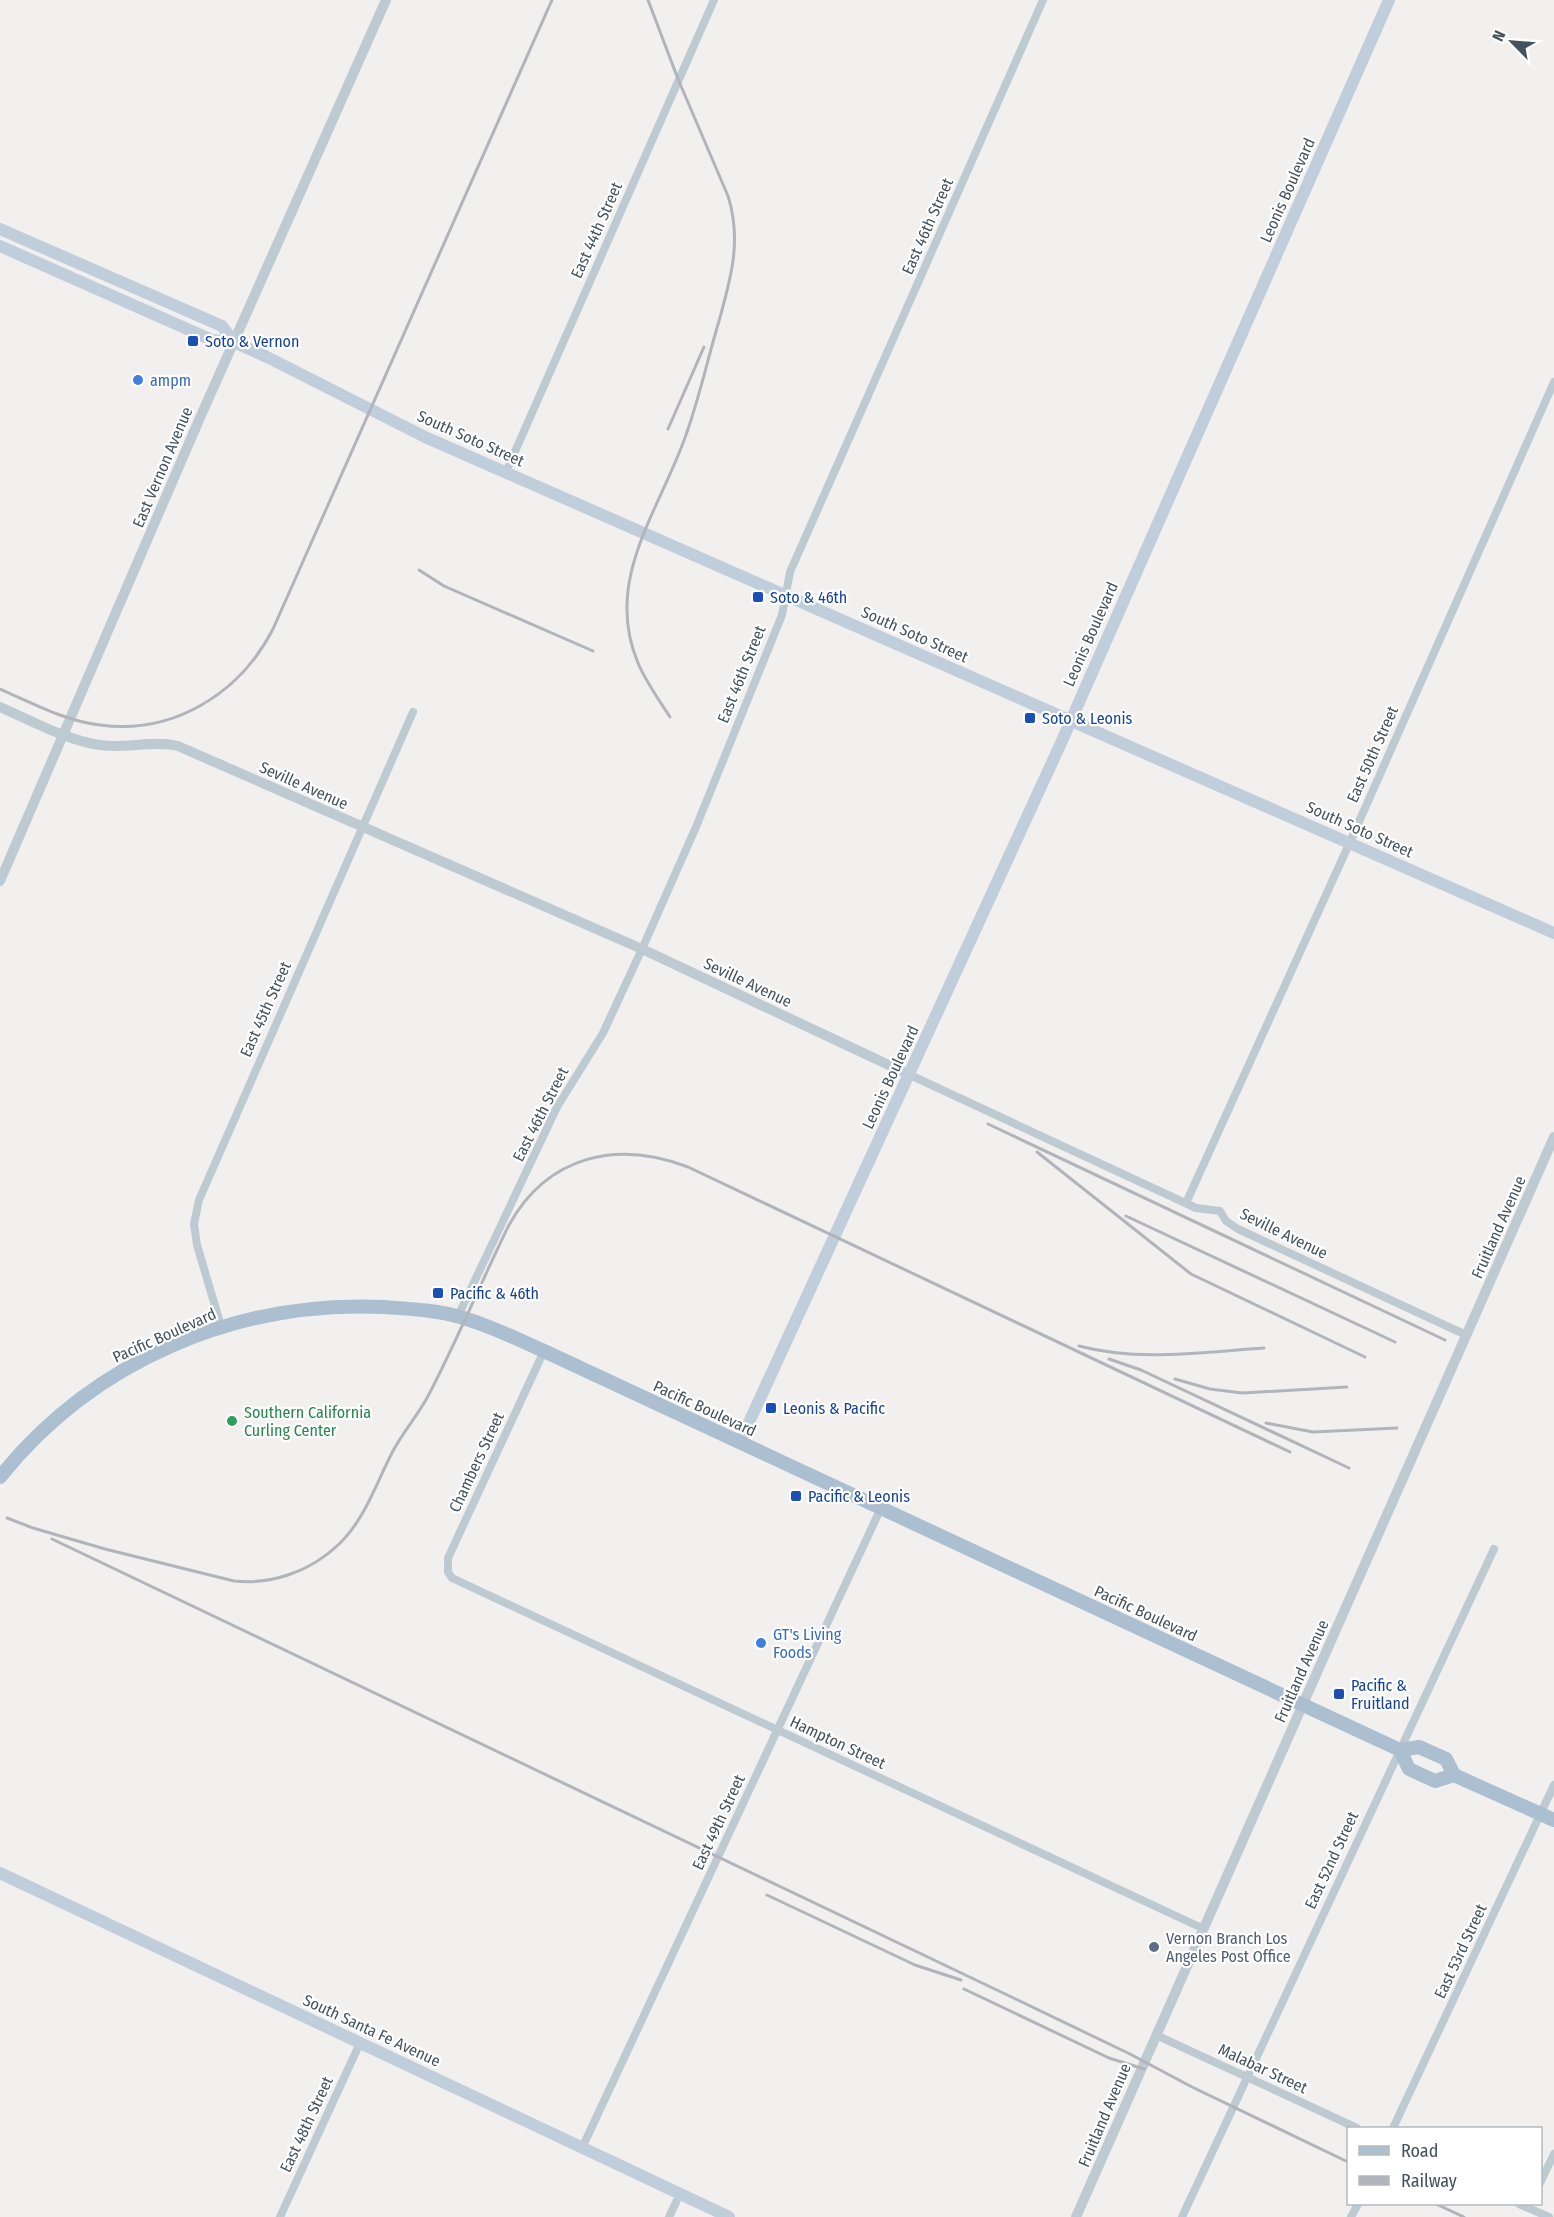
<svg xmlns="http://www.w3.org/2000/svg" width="1554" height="2217" viewBox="0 0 1554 2217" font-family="'Fira Sans Condensed',sans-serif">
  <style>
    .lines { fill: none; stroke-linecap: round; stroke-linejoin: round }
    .minor { stroke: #becad2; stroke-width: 8 }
    .tertiary { stroke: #becad2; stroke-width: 10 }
    .secondary { stroke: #c0cdda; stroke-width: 12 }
    .primary { stroke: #acbfd0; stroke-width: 14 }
    .rail { stroke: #b1b4ba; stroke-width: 3 }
    .transit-dot { fill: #1a4fb4; stroke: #fff; stroke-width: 2 }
    .shop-dot { fill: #3f7fe0; stroke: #fff; stroke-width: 2 }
    .leisure-dot { fill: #2e9e5b; stroke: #fff; stroke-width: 2 }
    .service-dot { fill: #5c6f8a; stroke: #fff; stroke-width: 2 }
    .labels { text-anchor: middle; stroke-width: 4.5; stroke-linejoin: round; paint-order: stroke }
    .street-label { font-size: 16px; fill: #45535e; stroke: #fff }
    .transit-label { font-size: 16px; fill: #164399; stroke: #fff; text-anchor: start }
    .shop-label { font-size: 16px; fill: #366cbe; stroke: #fff; text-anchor: start }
    .leisure-label { font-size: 16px; fill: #27864d; stroke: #fff; text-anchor: start }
    .service-label { font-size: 16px; fill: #4e5e75; stroke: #fff; text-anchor: start }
  </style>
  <rect width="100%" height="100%" fill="#f2efef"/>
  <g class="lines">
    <path class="minor" d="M506 472 714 0
      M910 1075 1196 1208 1220 1211 1226 1221 1238 1229 1466 1335
      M1186 1203 1350 842 1554 382
      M458 1316 557 1107 603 1033 642 949 696 827 782 615 790 572 1043 0
      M221 1326 197 1245 194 1224 199 1200 413 712
      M544 1351 448 1558V1572L452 1578 1204 1929
      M1156 2035 1357 2128
      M1393 2128 1554 1785
      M582 2148 881 1508
      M1540 2183 1554 2154
      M1519 2204 1549 2217
      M280 2217 360 2043
      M669 2217 680 2194
      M1182 2217 1494 1549
      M1351 2217 1358 2204"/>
    <path class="tertiary" d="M0 707C30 720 68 741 100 745 126 749 153 740 178 746L642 949 910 1075
      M0 881 199 420 386 0
      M1076 2217 1554 1137"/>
    <path class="secondary" d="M0 229 222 326 234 342
      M0 246 212 340 234 342 267 357 425 437 1554 933
      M740 1442 1061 743 1389 0
      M0 1873 729 2217"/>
    <path class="primary" d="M0 1477C93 1361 236 1300 384 1307 409 1309 436 1310 460 1317 489 1325 517 1339 544 1351L1400 1750 1419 1747 1446 1759 1454 1775 1554 1820
      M1400 1750 1409 1769 1435 1781 1454 1775"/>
    <path class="rail" d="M648 0 678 79 728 196C742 240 731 278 719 321 707 361 698 404 683 443 656 515 604 583 638 663 646 682 659 700 670 717
      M668 429 704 347
      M419 570 444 586 593 651
      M0 689C32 703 65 721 100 725 174 735 240 693 273 629L552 0
      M988 1124 1445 1340
      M1037 1152 1191 1274 1365 1357
      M1126 1216 1395 1342
      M1079 1346C1139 1362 1202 1352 1264 1348
      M1109 1359 1141 1370 1349 1468
      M1175 1379 1210 1389 1242 1393 1347 1387
      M1266 1423 1313 1432 1397 1428
      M7 1518 33 1528 105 1549 234 1581C272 1585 311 1571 338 1545 365 1520 376 1483 393 1451 403 1432 417 1416 427 1398 457 1341 481 1282 509 1225 548 1155 617 1140 688 1167L1290 1452
      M52 1539 1001 1992 1130 2054 1192 2087 1348 2162
      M767 1895 915 1965 961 1980
      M964 1989 1109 2058 1144 2069
      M1436 2204 1464 2217"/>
  </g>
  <g class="transit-dot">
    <rect x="187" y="335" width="12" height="12" rx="3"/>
    <rect x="752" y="591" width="12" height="12" rx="3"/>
    <rect x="1024" y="712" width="12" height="12" rx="3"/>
    <rect x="432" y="1287" width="12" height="12" rx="3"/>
    <rect x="765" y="1402" width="12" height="12" rx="3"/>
    <rect x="790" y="1490" width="12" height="12" rx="3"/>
    <rect x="1333" y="1688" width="12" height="12" rx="3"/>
  </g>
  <g class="shop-dot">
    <circle cx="138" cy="380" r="6"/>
    <circle cx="761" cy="1643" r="6"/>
  </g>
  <circle class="leisure-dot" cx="232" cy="1421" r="6"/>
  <circle class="service-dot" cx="1154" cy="1947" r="6"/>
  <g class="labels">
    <g class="street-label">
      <text transform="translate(1287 190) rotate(-66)" y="6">Leonis Boulevard</text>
      <text transform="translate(927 226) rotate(-66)" y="6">East 46th Street</text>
      <text transform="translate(596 230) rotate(-66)" y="6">East 44th Street</text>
      <text transform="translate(471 438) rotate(24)" y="6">South Soto Street</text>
      <text transform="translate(162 467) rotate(-67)" y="6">East Vernon Avenue</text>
      <text transform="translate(915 634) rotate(24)" y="6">South Soto Street</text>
      <text transform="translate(1090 634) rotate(-66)" y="6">Leonis Boulevard</text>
      <text transform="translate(741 674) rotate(-68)" y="6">East 46th Street</text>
      <text transform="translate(1372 754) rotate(-66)" y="6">East 50th Street</text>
      <text transform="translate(304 785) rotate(24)" y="6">Seville Avenue</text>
      <text transform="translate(1360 829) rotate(24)" y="6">South Soto Street</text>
      <text transform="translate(748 982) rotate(25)" y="6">Seville Avenue</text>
      <text transform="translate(265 1009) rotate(-66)" y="6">East 45th Street</text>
      <text transform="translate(890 1077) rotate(-65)" y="6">Leonis Boulevard</text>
      <text transform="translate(540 1114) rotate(-63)" y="6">East 46th Street</text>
      <text transform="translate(1498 1227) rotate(-66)" y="6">Fruitland Avenue</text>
      <text transform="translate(1284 1233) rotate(26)" y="6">Seville Avenue</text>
      <text transform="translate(164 1335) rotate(-24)" y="6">Pacific Boulevard</text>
      <text transform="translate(705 1408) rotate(25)" y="6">Pacific Boulevard</text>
      <text transform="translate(476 1462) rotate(-65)" y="6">Chambers Street</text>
      <text transform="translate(1146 1613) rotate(25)" y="6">Pacific Boulevard</text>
      <text transform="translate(1301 1671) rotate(-66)" y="6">Fruitland Avenue</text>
      <text transform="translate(838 1742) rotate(25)" y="6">Hampton Street</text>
      <text transform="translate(718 1822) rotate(-65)" y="6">East 49th Street</text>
      <text transform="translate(1331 1860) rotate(-65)" y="6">East 52nd Street</text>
      <text transform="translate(1460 1951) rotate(-65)" y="6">East 53rd Street</text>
      <text transform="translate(372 2030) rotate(25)" y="6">South Santa Fe Avenue</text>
      <text transform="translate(1263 2068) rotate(25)" y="6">Malabar Street</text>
      <text transform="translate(1104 2115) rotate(-67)" y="6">Fruitland Avenue</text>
      <text transform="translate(306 2124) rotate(-65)" y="6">East 48th Street</text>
    </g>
    <g class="transit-label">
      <text x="205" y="347">Soto &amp; Vernon</text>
      <text x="770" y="603">Soto &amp; 46th</text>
      <text x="1042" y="724">Soto &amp; Leonis</text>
      <text x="450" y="1299">Pacific &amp; 46th</text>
      <text x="783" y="1414">Leonis &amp; Pacific</text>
      <text x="808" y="1502">Pacific &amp; Leonis</text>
      <text x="1351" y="1691">Pacific &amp;<tspan x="1351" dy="18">Fruitland</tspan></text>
    </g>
    <g class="shop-label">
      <text x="150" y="386">ampm</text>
      <text x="773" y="1640">GT's Living<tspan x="773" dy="18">Foods</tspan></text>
    </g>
    <g class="leisure-label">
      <text x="244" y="1418">Southern California<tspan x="244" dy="18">Curling Center</tspan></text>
    </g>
    <g class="service-label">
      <text x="1166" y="1944">Vernon Branch Los<tspan x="1166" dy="18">Angeles Post Office</tspan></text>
    </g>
  </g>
  <rect x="1347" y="2127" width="195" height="78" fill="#ffffff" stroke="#b5babf" stroke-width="1.5"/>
  <rect x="1359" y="2146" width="30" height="9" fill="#acbfd0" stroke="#b5babf" stroke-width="1.5"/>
  <text x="1401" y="2157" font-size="18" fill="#45535e">Road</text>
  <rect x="1359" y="2176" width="30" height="9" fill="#b1b4ba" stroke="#b5babf" stroke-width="1.5"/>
  <text x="1401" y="2187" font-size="18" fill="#45535e">Railway</text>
  <g transform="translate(1512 42) rotate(295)" stroke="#ffffff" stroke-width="4.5" paint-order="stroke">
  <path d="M0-4.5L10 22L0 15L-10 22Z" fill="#45535e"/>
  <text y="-9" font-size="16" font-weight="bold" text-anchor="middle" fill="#45535e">N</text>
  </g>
</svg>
